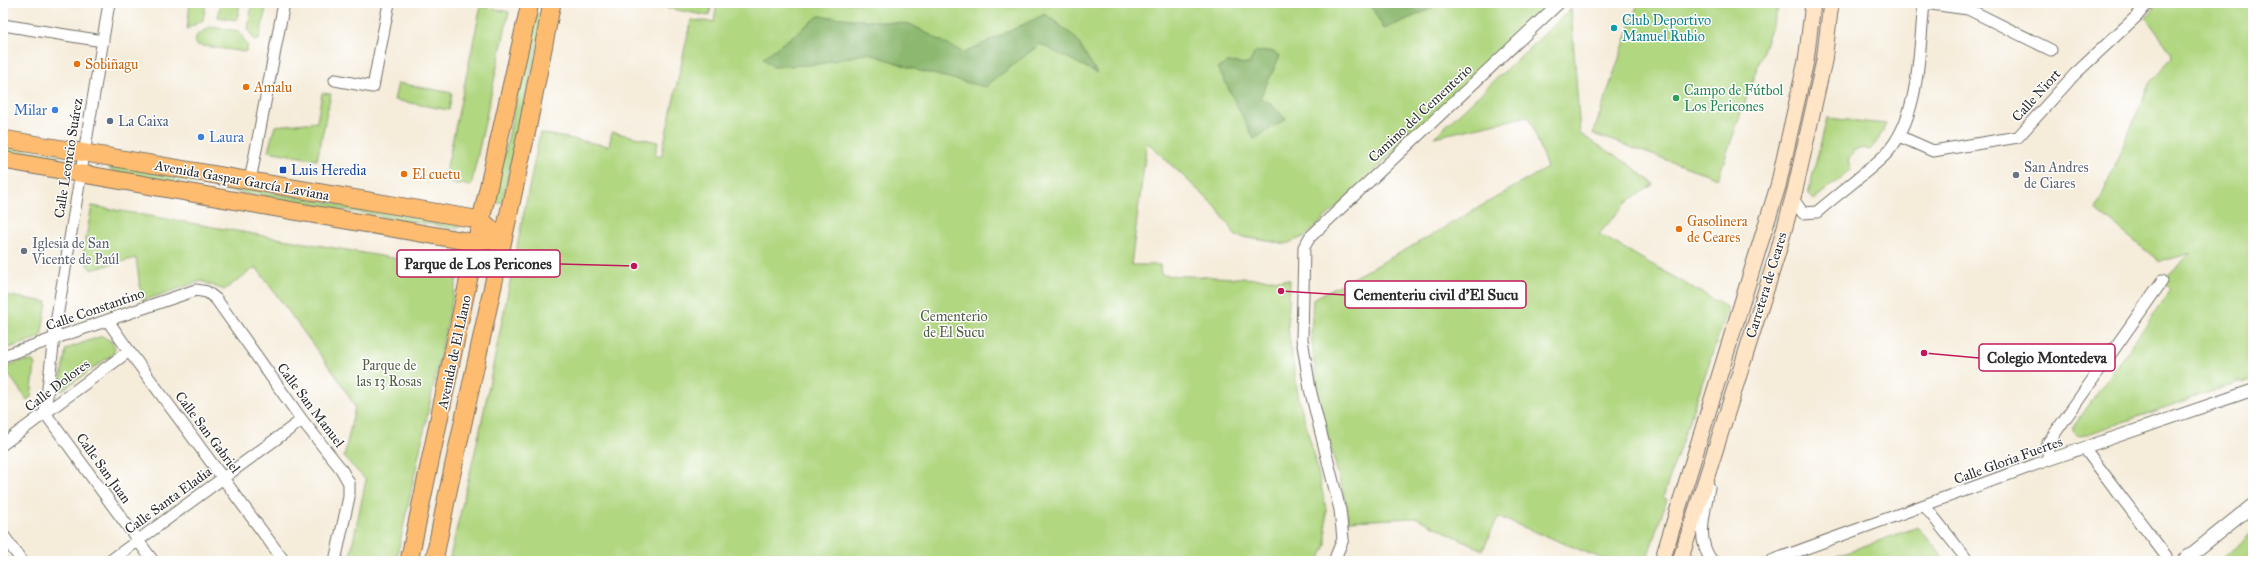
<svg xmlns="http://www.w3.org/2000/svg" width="2256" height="564" viewBox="0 0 2256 564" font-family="'IM FELL Great Primer',serif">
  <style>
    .green { fill: #b1d781; stroke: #6e8156 }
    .forest { fill: #8cb86f; stroke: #5c724d }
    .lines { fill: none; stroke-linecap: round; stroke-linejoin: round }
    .minor-casing { stroke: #726f68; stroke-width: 13 }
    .tertiary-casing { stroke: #726f68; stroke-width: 15 }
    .secondary-casing { stroke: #726f68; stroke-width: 17 }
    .primary-casing { stroke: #726f68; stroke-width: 19 }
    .minor { stroke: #fff; stroke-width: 11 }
    .tertiary { stroke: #fff; stroke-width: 13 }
    .secondary { stroke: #ffe4c6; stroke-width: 15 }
    .primary { stroke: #febc70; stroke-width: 17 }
    .culture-dot { fill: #0f9aa8; stroke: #fff; stroke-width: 1.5 }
    .food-dot { fill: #e8710a; stroke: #fff; stroke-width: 1.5 }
    .leisure-dot { fill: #2e9e5b; stroke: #fff; stroke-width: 1.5 }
    .shop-dot { fill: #3f7fe0; stroke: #fff; stroke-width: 1.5 }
    .service-dot { fill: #5c6f8a; stroke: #fff; stroke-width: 1.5 }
    .transit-dot { fill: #1a4fb4; stroke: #fff; stroke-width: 1.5 }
    .worship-dot { fill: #6b7280; stroke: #fff; stroke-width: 1.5 }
    .labels { text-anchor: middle; stroke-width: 3; stroke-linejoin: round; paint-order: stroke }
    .culture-label { font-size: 14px; fill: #0d838f; stroke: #fff; text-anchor: start }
    .food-label { font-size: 14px; fill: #c56008; stroke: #fff; text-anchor: start }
    .leisure-label { font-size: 14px; fill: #27864d; stroke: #fff; text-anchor: start }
    .street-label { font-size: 14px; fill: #2b2b2b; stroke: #fff }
    .shop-label { font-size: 14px; fill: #366cbe; stroke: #fff; text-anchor: end }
    .service-label { font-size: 14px; fill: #4e5e75; stroke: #fff; text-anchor: start }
    .worship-label { font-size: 14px; fill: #5b616d; stroke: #fff; text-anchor: start }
    .transit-label { font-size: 14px; fill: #164399; stroke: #fff; text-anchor: start }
    .park-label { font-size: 14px; fill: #535f45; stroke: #fff }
    .leader { fill: none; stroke: #c2185b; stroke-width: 1.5 }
    .callout-dot { fill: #c2185b; stroke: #fff; stroke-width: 1.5 }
    .callout { fill: #fff; stroke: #c2185b; stroke-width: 1.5 }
    .callout-label { font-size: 15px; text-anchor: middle; font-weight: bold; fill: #2b2b2b }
  </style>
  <rect width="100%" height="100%" fill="#fff"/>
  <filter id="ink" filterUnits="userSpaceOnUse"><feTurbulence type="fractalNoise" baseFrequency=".025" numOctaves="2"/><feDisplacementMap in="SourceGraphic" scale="8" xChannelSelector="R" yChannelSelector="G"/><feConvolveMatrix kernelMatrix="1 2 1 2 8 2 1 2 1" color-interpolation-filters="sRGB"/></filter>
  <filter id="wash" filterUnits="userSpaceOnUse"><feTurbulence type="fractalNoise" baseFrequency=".012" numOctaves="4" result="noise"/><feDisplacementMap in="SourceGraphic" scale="16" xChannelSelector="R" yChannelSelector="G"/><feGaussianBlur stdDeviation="0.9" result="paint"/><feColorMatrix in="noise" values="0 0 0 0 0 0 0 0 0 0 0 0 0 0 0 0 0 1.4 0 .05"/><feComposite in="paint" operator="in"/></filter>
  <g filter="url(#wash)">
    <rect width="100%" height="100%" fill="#f5ecda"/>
    <path class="green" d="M190 3H206L203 20 187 29Z
      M220 3H240L237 20 218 17Z
      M252 3H267L259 40 255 41 248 29Z
      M668 3H712L709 16 667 8Z
      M717 3H1552L1306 236 1286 244 1236 236 1216 207 1147 142 1131 265H1160L1161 275 1290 280 1288 327 1291 351 1299 399 1316 462 1326 509V545L1319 561H449L480 430 540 133 609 146 612 132 658 142 655 155 661 157 691 20 714 22Z
      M1638 3H1780L1718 178 1593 134Z
      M2158 3H2253V379L2243 383 2242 381 2085 435 2079 436 2074 431V426L2171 290 2162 281 2191 253 2160 262 2096 210 2150 82C2159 75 2163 66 2172 58L2171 52 2146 18Z
      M481 6 509 12 471 186 444 181Z
      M1571 9 1580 134 1629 164 1654 184 1626 203 1599 234 1728 308 1663 497 1667 499 1646 561H1608L1498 517 1483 550 1417 518 1348 521 1347 508 1318 399 1311 334 1313 299 1407 249 1547 168 1529 116 1434 137Z
      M538 15 541 16 543 19 502 203H496L494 201 535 17Z
      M210 27 239 31 248 47 245 52 197 45 195 42 197 35Z
      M398 83 452 93 449 110 394 100Z
      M322 93 331 94 317 160 268 151 275 126 317 122Z
      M1827 118 1886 124 1878 140 1870 150 1863 148 1853 151 1848 161 1851 170 1813 200 1808 194Z
      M3 146 57 155 60 160 56 162 3 153Z
      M109 165 462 225 458 229 111 171 108 167Z
      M92 206 456 269 458 273 396 561H349L366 480 344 457 355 407 341 383 256 267 224 290 201 281 142 301 136 258 91 270 82 258Z
      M3 295 47 302 41 337 3 350Z
      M102 336 112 342 115 348 113 354 61 391 59 389 66 349Z
      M23 361H33L35 365 31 397 27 400 7 372 9 365Z
      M1918 527 1946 561H1821Z
      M2253 532V561H2227L2224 558Z"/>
    <path class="forest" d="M1369 3H1429L1433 8 1384 29Z
      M1045 14 1075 37 1097 73 1040 44 985 87 920 71 868 53 820 64 773 67 763 58 819 16 910 24 964 53Z
      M1271 51 1280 56 1260 98 1271 104 1286 119 1254 139 1218 68 1228 62 1249 64 1255 52Z"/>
  </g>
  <g filter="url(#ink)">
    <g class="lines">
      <defs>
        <path id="minor" d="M109 3 55 329 45 413 153 561
          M1924 3 1968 9 2051 50
          M3 25 103 41
          M335 80 373 87 389 3
          M1899 136 1933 151 2018 137 2075 74 2137 16 2148 3
          M250 181 284 3
          M1793 199 1803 213 1817 212C1839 193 1864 175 1885 155 1920 119 1919 50 1924 3
          M108 321 129 351 284 561
          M3 356 196 290 207 292 216 299 302 420 341 469 349 483V497L335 561
          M3 444 129 351
          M2085 449 2166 556
          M2048 460V443L2162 281
          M1709 487C1705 513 1695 539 1712 561
          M1925 506 1968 561
          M3 535 22 561
          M110 561 302 420
          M1334 561 1343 539 1340 510 1310 389 1302 339 1304 247 1310 237 1559 3
          M1771 561 2048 460 2253 390"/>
        <path id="tertiary" d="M2183 561 2253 505"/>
        <path id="secondary" d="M1662 561 1778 186 1806 61 1813 3
          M1680 561 1778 252 1795 190 1824 61 1831 3"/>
        <path id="primary" d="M3 139 481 220C493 229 498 236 499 251
          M3 160 477 243 488 241
          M409 561 481 220 530 3
          M434 561 447 496 527 130 552 3"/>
      </defs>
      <use href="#minor" class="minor-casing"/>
      <use href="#tertiary" class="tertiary-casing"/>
      <use href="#secondary" class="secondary-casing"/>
      <use href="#primary" class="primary-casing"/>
      <use href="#minor" class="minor"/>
      <use href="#tertiary" class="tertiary"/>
      <use href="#secondary" class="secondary"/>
      <use href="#primary" class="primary"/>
    </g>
  </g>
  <circle class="culture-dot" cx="1614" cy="28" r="4"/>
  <g class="food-dot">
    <circle cx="77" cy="64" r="4"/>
    <circle cx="246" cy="87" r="4"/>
    <circle cx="404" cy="174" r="4"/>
    <circle cx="1679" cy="229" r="4"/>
  </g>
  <circle class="leisure-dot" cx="1676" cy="98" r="4"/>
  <g class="shop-dot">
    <circle cx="55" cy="110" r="4"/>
    <circle cx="201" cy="137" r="4"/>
  </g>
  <circle class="service-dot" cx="110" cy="121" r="4"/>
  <rect class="transit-dot" x="279" y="166" width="8" height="8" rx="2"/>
  <g class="worship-dot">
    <circle cx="2016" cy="175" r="4"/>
    <circle cx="24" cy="251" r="4"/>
  </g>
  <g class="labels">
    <g class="culture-label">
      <text x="1622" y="25">Club Deportivo<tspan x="1622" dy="16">Manuel Rubio</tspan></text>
    </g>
    <g class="food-label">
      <text x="85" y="69">Sobiñagu</text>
      <text x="254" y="92">Amalu</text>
      <text x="412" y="179">El cuetu</text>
      <text x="1687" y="226">Gasolinera<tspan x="1687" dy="16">de Ceares</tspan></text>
    </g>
    <g class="leisure-label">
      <text x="1684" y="95">Campo de Fútbol<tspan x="1684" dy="16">Los Pericones</tspan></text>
    </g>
    <g class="street-label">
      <text transform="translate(2036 95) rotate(-48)" y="5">Calle Niort</text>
      <text transform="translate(1420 113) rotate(-43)" y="5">Camino del Cementerio</text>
      <text transform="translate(68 158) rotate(-81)" y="5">Calle Leoncio Suárez</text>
      <text transform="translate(242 180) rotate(10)" y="5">Avenida Gaspar García Laviana</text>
      <text transform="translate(1766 285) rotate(-73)" y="5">Carretera de Ceares</text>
      <text transform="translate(95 309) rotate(-19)" y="5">Calle Constantino</text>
      <text transform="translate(454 352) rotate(-78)" y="5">Avenida de El Llano</text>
      <text transform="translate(57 385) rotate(-37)" y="5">Calle Dolores</text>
      <text transform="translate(311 405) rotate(53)" y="5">Calle San Manuel</text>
      <text transform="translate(208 432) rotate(53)" y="5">Calle San Gabriel</text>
      <text transform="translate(2008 460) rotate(-20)" y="5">Calle Gloria Fuertes</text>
      <text transform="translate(104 468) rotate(54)" y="5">Calle San Juan</text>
      <text transform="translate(168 500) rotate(-36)" y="5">Calle Santa Eladia</text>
    </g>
    <g class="shop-label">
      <text x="47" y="115">Milar</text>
      <text x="209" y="142" text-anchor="start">Laura</text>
    </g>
    <g class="service-label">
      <text x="118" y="126">La Caixa</text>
    </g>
    <g class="worship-label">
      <text x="2024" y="172">San Andres<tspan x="2024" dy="16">de Ciares</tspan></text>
      <text x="32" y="248">Iglesia de San<tspan x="32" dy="16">Vicente de Paúl</tspan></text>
    </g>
    <g class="transit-label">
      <text x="291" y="175">Luis Heredia</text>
    </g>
    <g class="park-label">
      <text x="954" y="321">Cementerio<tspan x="954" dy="16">de El Sucu</tspan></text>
      <text x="389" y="370">Parque de<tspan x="389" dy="16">las 13 Rosas</tspan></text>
    </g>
  </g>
  <path class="leader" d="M634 266L560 264M1281 291L1345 295M1924 353L1979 358"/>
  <g class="callout-dot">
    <circle cx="634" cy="266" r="4"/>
    <circle cx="1281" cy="291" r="4"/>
    <circle cx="1924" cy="353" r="4"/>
  </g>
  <g class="callout">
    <rect x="397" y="250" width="163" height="27" rx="4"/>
    <rect x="1345" y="281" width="181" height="27" rx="4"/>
    <rect x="1979" y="344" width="136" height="27" rx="4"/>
  </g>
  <g class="callout-label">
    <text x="478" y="269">Parque de Los Pericones</text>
    <text x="1436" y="300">Cementeriu civil d'El Sucu</text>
    <text x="2047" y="363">Colegio Montedeva</text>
  </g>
  <rect width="2256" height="564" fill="none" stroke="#fff" stroke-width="16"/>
</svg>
